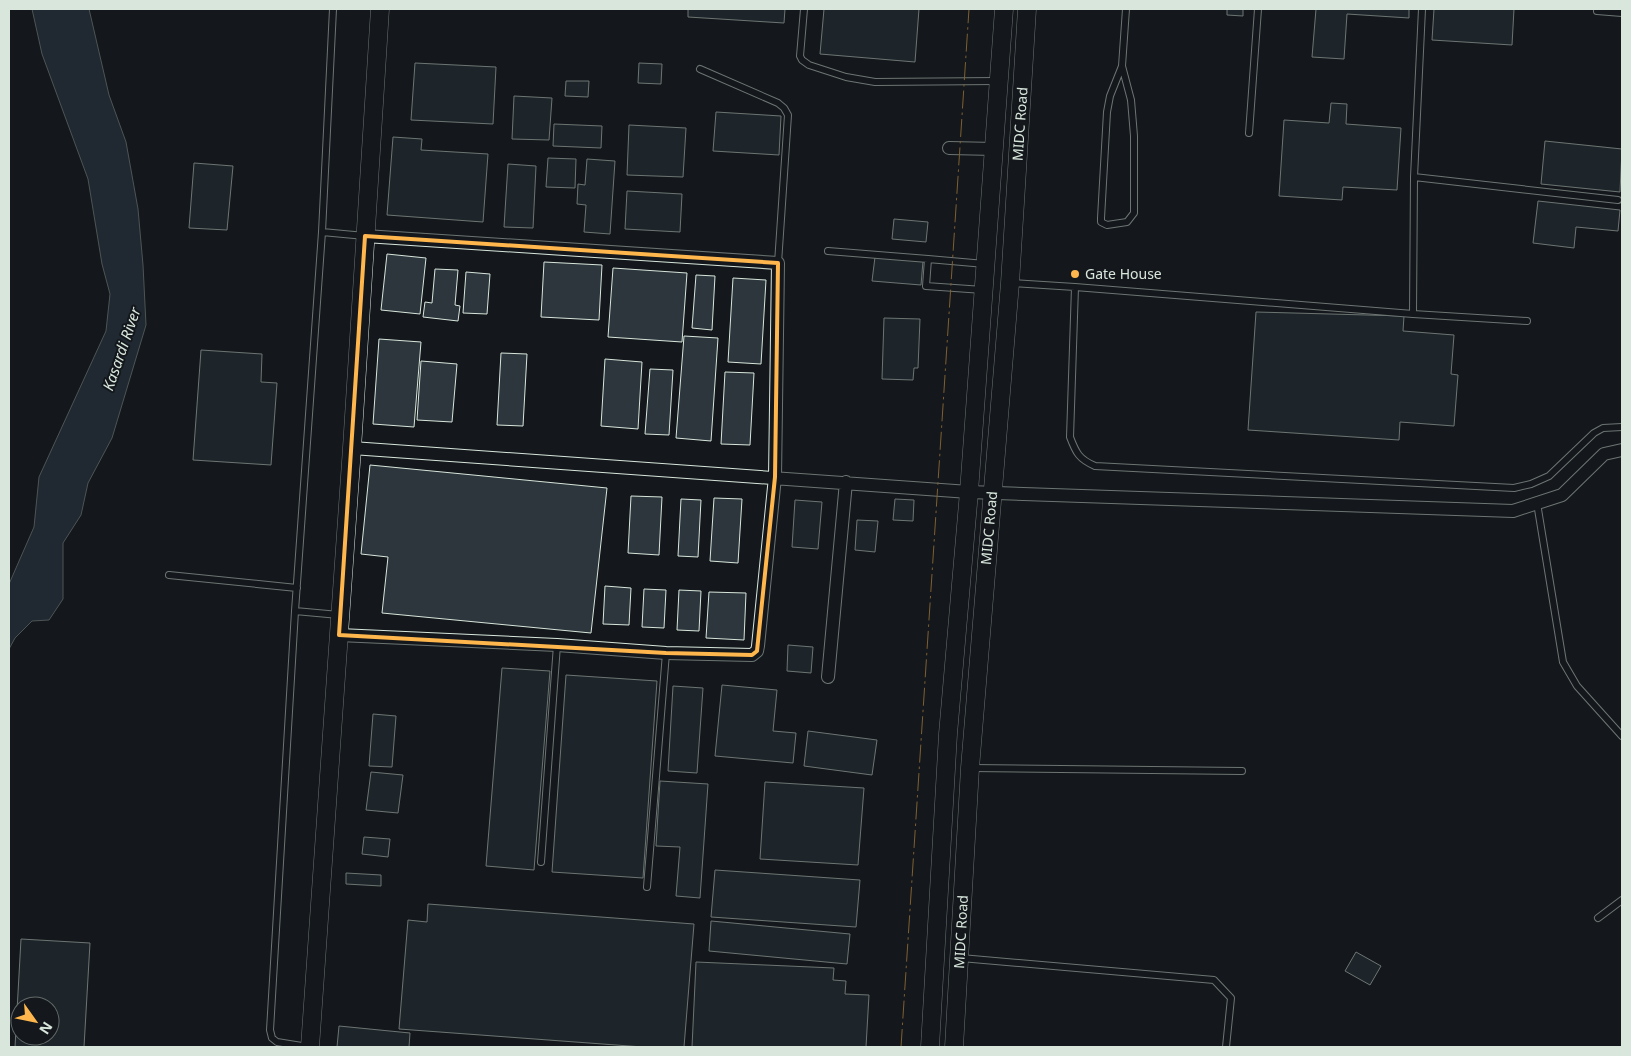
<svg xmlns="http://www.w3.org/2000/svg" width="1631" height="1056" viewBox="0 0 1631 1056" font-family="'Noto Sans',sans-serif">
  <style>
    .water { fill: #2f3f4d; stroke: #939e99 }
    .building { fill: #2c363c; stroke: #d8e6dc; fill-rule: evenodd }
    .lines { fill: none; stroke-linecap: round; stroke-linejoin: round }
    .lane-casing { stroke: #d8e6dc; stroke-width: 8 }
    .street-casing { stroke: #d8e6dc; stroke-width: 14 }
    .secondary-casing { stroke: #d8e6dc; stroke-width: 19 }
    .lane { stroke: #14181c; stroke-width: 6 }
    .street { stroke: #14181c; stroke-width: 12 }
    .secondary { stroke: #14181c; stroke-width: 18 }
    .power { stroke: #ffb74d; stroke-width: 1; stroke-dasharray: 18 4 2.5 4; stroke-linecap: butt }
    .marked { fill: none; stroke: #ffb74d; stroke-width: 4; stroke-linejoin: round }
    .poi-dot { fill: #ffb74d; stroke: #14181c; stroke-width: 2 }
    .labels { text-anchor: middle; stroke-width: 4; stroke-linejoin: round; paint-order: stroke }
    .street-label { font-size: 14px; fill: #d8e6dc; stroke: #14181c }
    .poi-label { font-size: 14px; fill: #d8e6dc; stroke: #14181c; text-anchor: start }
    .water-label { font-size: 15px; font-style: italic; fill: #d8e6dc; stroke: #14181c }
  </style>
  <rect width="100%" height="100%" fill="#14181c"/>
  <path class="water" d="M32 9H89L109 95 126 142 138 209 143 265 146 325 112 438 88 483 81 515 63 543V599L49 620 32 621 15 638 9 649V584L34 527 39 477 106 331 110 294 102 264 88 179 42 54Z"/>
  <path class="building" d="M688 9H785L784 23 688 17Z
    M824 9H919L915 62 820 54Z
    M1227 9H1243V16L1227 15Z
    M1316 9H1409V18L1347 14 1344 59 1312 57Z
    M1434 9H1514L1512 45 1432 40Z
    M415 63 496 67 493 124 411 120Z
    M639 63 662 64 661 84 638 83Z
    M566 81H589L588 97 565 96Z
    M514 96 552 98 549 140 512 139Z
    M1331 103 1347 104 1346 124 1401 128 1397 190 1343 187 1342 200 1279 196 1284 120 1329 123Z
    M716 112 781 116 779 155 713 151Z
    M554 124 602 126 601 148 553 146Z
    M629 125 686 128 683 177 627 175Z
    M393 137 422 139 421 150 488 154 483 222 387 215Z
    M1545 141 1622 149 1620 192 1541 184Z
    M548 158 576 159 575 188 546 187Z
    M587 159 615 161 610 234 584 232 586 205 577 204 578 184 585 185Z
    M194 163 233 166 227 230 189 228Z
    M508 164 536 166 533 228 504 227Z
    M627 191 682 194 680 232 625 229Z
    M1538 201 1620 210 1618 231 1576 227 1574 248 1533 243Z
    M894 219 928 222 926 242 892 239Z
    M387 254 426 258 420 314 381 310Z
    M875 257 923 261 921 285 872 281Z
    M544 262 602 265 599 320 541 317Z
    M613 268 687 273 682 342 608 337Z
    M435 269 458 270 455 305 460 306 458 321 423 317 425 302 432 303Z
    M1073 270H1078V278H1072Z
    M466 272 490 274 487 314 463 313Z
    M696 275 715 276 712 330 692 328Z
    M733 278 766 280 761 364 728 362Z
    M1256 312 1404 316 1403 331 1454 335 1451 374 1458 375 1454 426 1400 422 1399 440 1248 430Z
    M884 318 920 319 918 368H914L913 380 882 379Z
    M684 336 718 338 711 441 676 438Z
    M379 339 421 342 414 427 373 424Z
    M201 350 262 354 261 382 277 383 271 465 193 460Z
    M501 353 527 354 523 426 497 425Z
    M605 359 642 362 638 429 601 426Z
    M421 361 457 364 452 422 417 420Z
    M650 369 673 370 669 435 645 434Z
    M725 372 754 373 750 445 721 444Z
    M370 465 607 488 591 633 382 613 388 557 361 554Z
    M631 496 662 497 659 555 628 553Z
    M714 498 742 499 738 563 710 561Z
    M681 499 701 500 698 557 678 556Z
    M895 499 914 500 913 521 893 520Z
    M795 500 822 502 818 549 792 547Z
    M857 520 878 521 875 552 855 550Z
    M605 586 631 588 629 625 603 624Z
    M644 589 666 590 664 628 642 627Z
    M679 590 701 591 699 631 677 630Z
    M709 592 746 593 744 640 706 638Z
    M788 645 813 647 811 673 787 671Z
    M502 668 550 671 534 870 486 866Z
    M566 675 657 681 643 878 552 872Z
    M722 685 777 690 773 731 796 733 793 763 715 756Z
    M673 686 703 688 697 773 668 771Z
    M373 714 396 716 392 767 369 766Z
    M808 731 877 740 872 775 804 766Z
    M371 772 403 775 398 813 366 810Z
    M660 781 708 784 700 898 676 896 680 847 656 846Z
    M765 782 864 788 858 865 760 859Z
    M364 837 390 839 388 857 362 854Z
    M715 870 860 880 856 927 711 917Z
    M346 873 381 875V886L346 884Z
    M428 904 694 924 684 1047H643L399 1029 408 920 427 922Z
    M711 921 850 934 847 964 709 951Z
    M21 939 90 943 84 1047H15ZM20 1006H50V1036H20Z
    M1356 952 1381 966 1370 985 1345 971Z
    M696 962 834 968 833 980 846 981 845 994 869 995 866 1047H692Z
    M339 1026 410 1033 409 1047H337Z"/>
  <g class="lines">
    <defs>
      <path id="lane" d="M804 9 800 56 802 60 809 65 846 77 875 82 997 81
        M1422 9 1414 177 1413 314 1527 321
        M1597 11 1622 13
        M1122 66 1131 100 1134 136V213L1127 222 1107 225 1101 222V218L1107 112 1110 96 1122 66 1126 9
        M700 69 778 103 784 108 788 115 778 263
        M1249 133 1258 9
        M1414 177 1618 200
        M322 232 365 236
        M828 251 928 259
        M1011 283 1075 287 1070 437C1076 453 1079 459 1095 466L1514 488 1531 484 1549 476 1594 433 1603 428 1622 427
        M1075 287 1413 314
        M983 290 926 286 928 259 985 264
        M1537 503 1563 662 1577 686 1622 736
        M169 575 297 588
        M295 611 339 615
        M971 768 1242 771
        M541 862 557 645
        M647 887 666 653
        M1598 918 1622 900
        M961 958 1214 980 1231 998 1226 1047
        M308 1047 277 1042 272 1038 270 1030 295 611 322 232 333 9"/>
      <path id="street" d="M949 148 995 149
        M352 448 969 492 1513 511 1562 495 1604 454 1622 450
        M339 635 557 645 666 653 752 655 757 651 758 646 775 477 778 263 365 236
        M828 677 846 482"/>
      <path id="secondary" d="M310 1047 352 448 380 9
        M930 1047 948 734 969 492 1004 9
        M954 1047 970 768 1010 283 1027 9"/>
    </defs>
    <use href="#lane" class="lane-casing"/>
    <use href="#street" class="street-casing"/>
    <use href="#secondary" class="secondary-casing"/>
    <use href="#lane" class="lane"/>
    <use href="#street" class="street"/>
    <use href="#secondary" class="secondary"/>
    <path class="power" d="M901 1047 969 9"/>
  </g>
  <path d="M0 0H1631V1056H0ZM365 236 778 263 775 477 757 651 752 655 666 653 339 635Z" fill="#14181c" fill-opacity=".55" fill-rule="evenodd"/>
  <path class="marked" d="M365 236 778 263 775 477 757 651 752 655 666 653 339 635Z"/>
  <circle class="poi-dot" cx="1075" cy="274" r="5"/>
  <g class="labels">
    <g class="street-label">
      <text transform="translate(1020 124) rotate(-86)" y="5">MIDC Road</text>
      <text transform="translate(989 528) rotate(-85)" y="5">MIDC Road</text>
      <text transform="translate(961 932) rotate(-87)" y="5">MIDC Road</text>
    </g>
    <g class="poi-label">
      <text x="1085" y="279">Gate House</text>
    </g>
    <g class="water-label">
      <text transform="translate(122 349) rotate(-71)" y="5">Kasardi River</text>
    </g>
  </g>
  <rect width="1631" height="1056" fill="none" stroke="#d8e6dc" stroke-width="20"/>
  <g transform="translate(35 1021) rotate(123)"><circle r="24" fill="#14181c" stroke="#626a69"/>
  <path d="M0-4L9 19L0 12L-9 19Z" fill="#ffb74d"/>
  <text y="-8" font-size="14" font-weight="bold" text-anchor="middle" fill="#d8e6dc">N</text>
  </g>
</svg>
